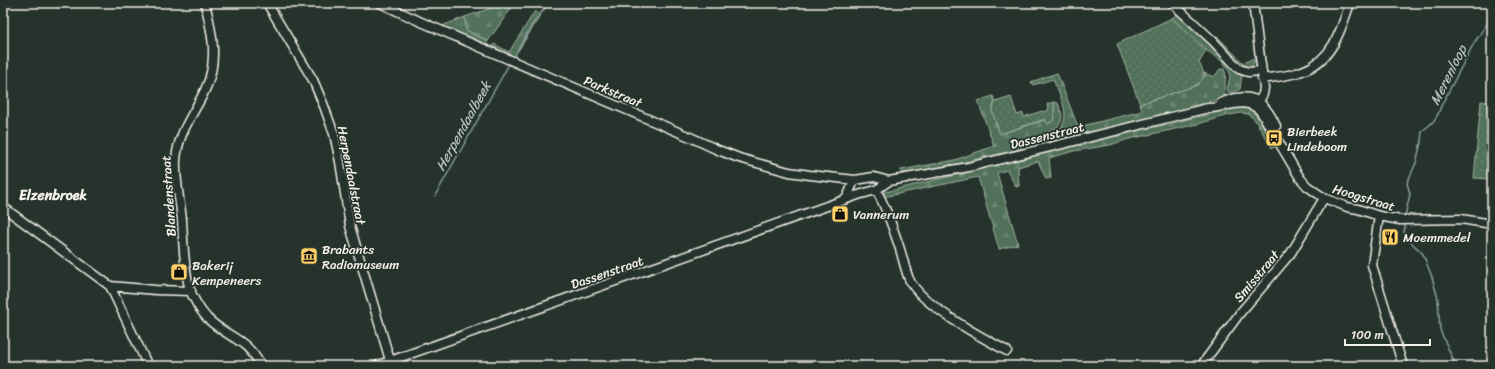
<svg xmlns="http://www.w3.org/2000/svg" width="1495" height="369" viewBox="0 0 1495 369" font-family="Sriracha,sans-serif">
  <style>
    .grass { fill: url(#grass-tufts); stroke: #a2b1a1 }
    .forest { fill: url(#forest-firs); stroke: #a2b1a1 }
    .park { fill: url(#park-dots); stroke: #a2b1a1 }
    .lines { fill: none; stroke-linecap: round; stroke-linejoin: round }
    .stream { stroke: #8a9f9c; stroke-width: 1.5 }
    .minor-casing { stroke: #f4f1e8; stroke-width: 11 }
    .minor { stroke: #26332d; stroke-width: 8 }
    .labels { text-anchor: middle; stroke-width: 3.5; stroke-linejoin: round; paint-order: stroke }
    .street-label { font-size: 13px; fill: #f4f1e8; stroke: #26332d }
    .poi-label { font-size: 13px; fill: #f4f1e8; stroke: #26332d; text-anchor: start }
    .water-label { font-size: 14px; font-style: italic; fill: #aebab6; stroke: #26332d }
    .neighbourhood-label { font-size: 14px; font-weight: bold; fill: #f4f1e8; stroke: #26332d }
  </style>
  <defs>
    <pattern id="grass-tufts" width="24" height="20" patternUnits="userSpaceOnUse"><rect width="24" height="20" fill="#51715a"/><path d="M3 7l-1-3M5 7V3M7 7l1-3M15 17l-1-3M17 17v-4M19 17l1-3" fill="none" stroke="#6b8672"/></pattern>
    <pattern id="forest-firs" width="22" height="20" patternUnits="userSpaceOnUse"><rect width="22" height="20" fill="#51715a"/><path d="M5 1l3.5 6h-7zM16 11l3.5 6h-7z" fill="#6b8672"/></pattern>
    <pattern id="park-dots" width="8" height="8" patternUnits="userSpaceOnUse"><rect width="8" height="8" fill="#51715a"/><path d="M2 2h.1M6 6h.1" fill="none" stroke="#6b8672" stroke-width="1.8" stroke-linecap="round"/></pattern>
  </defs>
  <rect width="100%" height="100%" fill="#26332d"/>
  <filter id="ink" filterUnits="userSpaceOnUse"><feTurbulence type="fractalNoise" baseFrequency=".025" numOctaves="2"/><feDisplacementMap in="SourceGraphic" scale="8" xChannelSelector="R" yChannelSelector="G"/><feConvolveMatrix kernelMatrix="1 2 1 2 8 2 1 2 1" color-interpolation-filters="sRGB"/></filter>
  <g filter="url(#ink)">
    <path class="grass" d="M535 11 541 15 514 57 492 47 494 44 509 52Z
      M465 17 466 30 488 41 485 45 442 26Z"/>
    <path class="forest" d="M506 3H515L488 41 466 30 465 17Z
      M1180 12 1242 74 1240 89 1231 93 1228 92C1226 85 1232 78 1229 71 1225 61 1214 56 1206 50 1194 41 1183 28 1172 18Z
      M1218 37 1243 63 1256 57 1251 70 1243 69 1215 40Z
      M1220 69H1224C1228 78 1223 85 1225 94L1222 98 1179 110 1032 146C1035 141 1042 139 1047 137 1078 125 1061 100 1053 79L1033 85 1031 82 1057 73 1078 127 1142 111 1140 104 1197 85 1204 76V73L1214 77Z
      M993 96 995 102 992 111 1000 134 1054 117V102L1058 103 1062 115 1061 122 1057 127 1051 131 1029 141 1020 149 956 164 911 173H901V170L955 160 994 146 978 101Z
      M1238 107 1249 109 1254 112 1277 146 1272 148 1255 120 1248 114 1241 113 1229 115 1198 124 1129 139 1110 145 1074 151 1049 158 1051 178 1046 179 1038 161 1018 167 1019 186 1016 187 1007 170 997 173 1018 244 999 249 978 177 883 197 881 193Z"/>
    <path class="park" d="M1172 18 1206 50 1199 63C1206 73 1205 81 1194 86L1140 104 1117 44Z
      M1011 97 1017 115 1023 113 1024 117 1042 111 1043 112 1049 110 1047 104 1054 102V114L1053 121 1048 124 1045 119 1000 134 992 111 995 102Z
      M1481 101 1492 103V179L1474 178Z"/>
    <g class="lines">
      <path class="stream" d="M517 51 534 22 549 3
        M435 196 508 66
        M1405 216 1410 194 1407 183 1416 163 1421 142 1422 131C1433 123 1437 119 1441 106L1474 43 1487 24 1490 13 1492 10
        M1405 225 1404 233 1406 237 1423 254 1432 277 1438 299 1440 330 1456 366"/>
      <defs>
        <path id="minor" d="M205 3C212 32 219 61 205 90 194 114 178 132 176 160 175 180 180 200 182 220 183 240 184 271 190 290 194 300 200 310 207 318 227 338 246 337 261 366
          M267 3 313 80 324 106 334 134 340 162 350 226 389 357 394 366
          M380 3 419 21 690 137 718 150 739 158 789 172 810 175 855 180 874 177 889 181 969 167 1208 108C1227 108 1246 95 1261 112L1300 178 1307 186 1324 198 1347 207 1358 209 1379 216 1400 220 1461 219 1492 224
          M1172 3 1213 41 1239 69 1248 72 1262 71
          M1253 3 1264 88 1263 94 1256 107
          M1262 79C1275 77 1290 76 1302 71 1332 61 1341 30 1350 3
          M1221 103C1249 90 1264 99 1276 126
          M876 190C887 208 893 229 900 249 903 259 905 269 909 279 921 305 981 337 1007 351
          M846 199C850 193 851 185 855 180
          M3 207 110 286 148 366
          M1379 216 1372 265 1403 366
          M110 286 156 290 191 291
          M376 366 858 195 876 190 889 181
          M1201 366 1240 313 1291 253 1324 198"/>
      </defs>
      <use href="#minor" class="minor-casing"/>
      <use href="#minor" class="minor"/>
    </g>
  </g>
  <defs>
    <symbol id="bus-square" viewBox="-11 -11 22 22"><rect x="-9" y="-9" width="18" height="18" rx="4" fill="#ffd166" stroke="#26332d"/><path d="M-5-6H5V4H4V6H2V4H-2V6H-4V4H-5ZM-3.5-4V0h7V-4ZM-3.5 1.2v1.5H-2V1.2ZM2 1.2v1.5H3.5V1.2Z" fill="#111"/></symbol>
    <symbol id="shop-square" viewBox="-11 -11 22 22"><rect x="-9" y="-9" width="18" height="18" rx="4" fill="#ffd166" stroke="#26332d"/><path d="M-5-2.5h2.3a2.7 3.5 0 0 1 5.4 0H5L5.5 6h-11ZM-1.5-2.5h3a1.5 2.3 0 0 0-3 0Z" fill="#111"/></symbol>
    <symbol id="restaurant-square" viewBox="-11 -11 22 22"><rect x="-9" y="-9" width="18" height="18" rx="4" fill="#ffd166" stroke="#26332d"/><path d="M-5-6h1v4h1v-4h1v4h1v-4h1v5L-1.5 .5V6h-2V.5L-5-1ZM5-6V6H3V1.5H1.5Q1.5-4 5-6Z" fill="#111"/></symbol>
    <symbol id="museum-square" viewBox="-11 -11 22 22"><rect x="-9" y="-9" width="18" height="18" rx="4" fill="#ffd166" stroke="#26332d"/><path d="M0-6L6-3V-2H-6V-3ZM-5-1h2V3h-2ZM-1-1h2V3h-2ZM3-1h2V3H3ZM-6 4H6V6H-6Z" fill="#111"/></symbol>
  </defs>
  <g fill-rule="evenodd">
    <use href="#bus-square" x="1264" y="128" width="20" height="20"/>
    <use href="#shop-square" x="830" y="204" width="20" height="20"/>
    <use href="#restaurant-square" x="1380" y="227" width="20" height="20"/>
    <use href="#museum-square" x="299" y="246" width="20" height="20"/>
    <use href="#shop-square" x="169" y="262" width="20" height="20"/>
  </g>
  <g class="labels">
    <g class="street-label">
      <text transform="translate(613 91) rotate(23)" y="5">Parkstraat</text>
      <text transform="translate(1047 135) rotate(-14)" y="5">Dassenstraat</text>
      <text transform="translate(352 175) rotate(79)" y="5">Herpendaalstraat</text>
      <text transform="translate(168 196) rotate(-94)" y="5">Blandenstraat</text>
      <text transform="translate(1364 197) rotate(17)" y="5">Hoogstraat</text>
      <text transform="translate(607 272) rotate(-19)" y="5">Dassenstraat</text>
      <text transform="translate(1256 276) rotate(-50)" y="5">Smisstraat</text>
    </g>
    <g class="poi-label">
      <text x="1287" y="136">Bierbeek<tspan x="1287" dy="15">Lindeboom</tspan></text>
      <text x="853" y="219">Vannerum</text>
      <text x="1403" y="242">Moemmedel</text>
      <text x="322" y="254">Brabants<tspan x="322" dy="15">Radiomuseum</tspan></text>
      <text x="192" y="270">Bakerij<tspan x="192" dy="15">Kempeneers</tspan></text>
    </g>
    <g class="water-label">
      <text transform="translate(1448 75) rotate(-63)" y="5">Merenloop</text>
      <text transform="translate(463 126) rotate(-61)" y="5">Herpendaalbeek</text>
    </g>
    <g class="neighbourhood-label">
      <text x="53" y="200">Elzenbroek</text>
    </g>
  </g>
  <rect width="1495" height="369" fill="none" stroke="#26332d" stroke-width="16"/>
  <rect x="8" y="8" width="1479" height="353" fill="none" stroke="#f4f1e8" stroke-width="1.5" filter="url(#ink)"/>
  <path d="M1345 339v6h85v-6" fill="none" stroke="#f4f1e8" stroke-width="2"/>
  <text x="1351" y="339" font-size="12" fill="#f4f1e8" stroke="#26332d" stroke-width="3" paint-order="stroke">100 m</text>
</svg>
